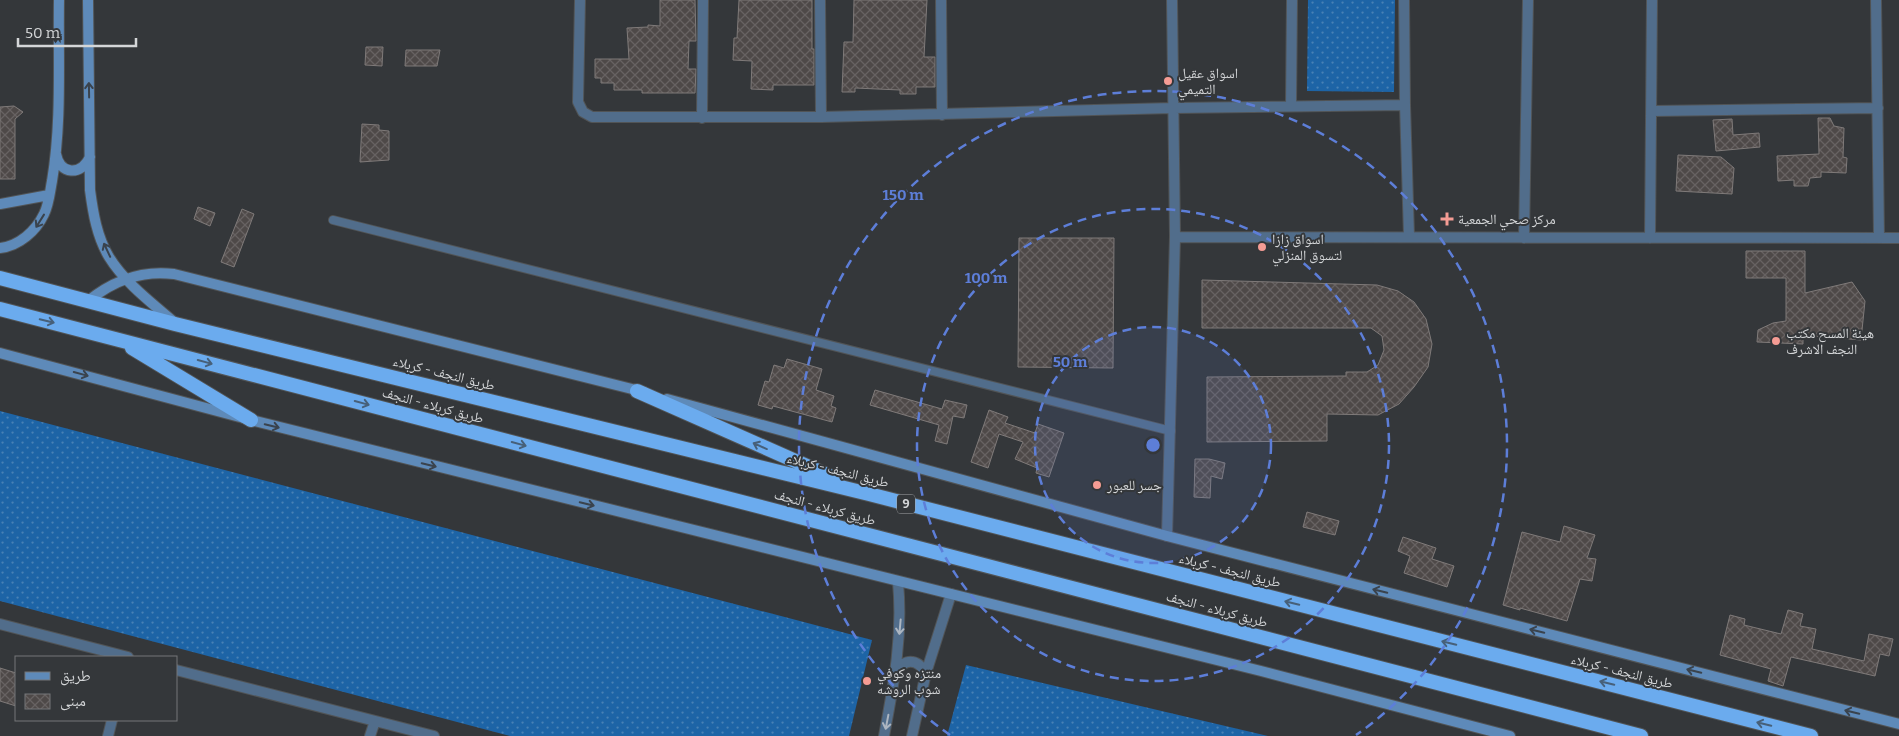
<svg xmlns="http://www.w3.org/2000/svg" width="1899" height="736" viewBox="0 0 1899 736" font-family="Bitter,'Noto Naskh Arabic',serif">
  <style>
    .grass { fill: url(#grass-dots) }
    .building { fill: url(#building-cross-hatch); stroke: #7f7a79 }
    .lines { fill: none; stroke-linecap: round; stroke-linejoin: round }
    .service-casing { stroke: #515456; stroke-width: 10 }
    .minor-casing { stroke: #515456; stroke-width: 12 }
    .tertiary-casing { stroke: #515456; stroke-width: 12 }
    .secondary-casing { stroke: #515456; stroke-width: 12 }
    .trunk-casing { stroke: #515456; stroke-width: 16 }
    .service { stroke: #516d8b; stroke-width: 8 }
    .minor { stroke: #516d8b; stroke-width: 10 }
    .tertiary { stroke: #516d8b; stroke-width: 10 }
    .secondary { stroke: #5e8ab9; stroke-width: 10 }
    .trunk { stroke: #6babee; stroke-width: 14 }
    .oneway { stroke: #3a434d }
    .oneway2 { stroke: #476079 }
    .oneway3 { stroke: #adb6c1 }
    .ring { fill: none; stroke: #5d7ed8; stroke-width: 2.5; stroke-dasharray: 9 6 }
    .poi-dot { fill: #f59c94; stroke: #34373a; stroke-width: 2 }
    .labels { text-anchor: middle; stroke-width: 4; stroke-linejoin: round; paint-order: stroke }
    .shield { fill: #34373a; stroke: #a4a6a9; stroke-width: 1 }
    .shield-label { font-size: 12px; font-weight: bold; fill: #d4d6d8 }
    .poi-label { font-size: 14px; fill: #d4d6d8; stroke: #34373a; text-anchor: start }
    .street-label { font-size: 14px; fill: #d4d6d8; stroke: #34373a }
    .centre { fill: #5d7ed8; stroke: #34373a; stroke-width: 2.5 }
    .ring-label { font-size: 15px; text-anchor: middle; font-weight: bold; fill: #5d7ed8; stroke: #34373a; stroke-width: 4; stroke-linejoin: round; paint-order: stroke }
  </style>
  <defs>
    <pattern id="grass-dots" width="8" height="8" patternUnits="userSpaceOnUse" patternTransform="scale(1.25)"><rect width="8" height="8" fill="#1d64a6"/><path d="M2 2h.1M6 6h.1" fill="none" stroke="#4881b5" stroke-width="1.8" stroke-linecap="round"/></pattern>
    <pattern id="building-cross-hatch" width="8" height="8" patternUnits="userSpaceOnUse" patternTransform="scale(1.25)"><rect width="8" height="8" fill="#4e4948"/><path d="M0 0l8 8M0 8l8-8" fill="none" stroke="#676262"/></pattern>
  </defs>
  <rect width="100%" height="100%" fill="#34373a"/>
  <path class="grass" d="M1308 0H1395L1394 92 1307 91Z
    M0 411 872 640 849 736H510L0 601Z
    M966 665 1268 736H947Z"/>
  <path class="building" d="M660 0H695L696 41H689L688 69H696L695 93H642V90H614V83H601V78H595V59H629L627 28 648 27V25L660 26Z
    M739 0H812V49H814V85H773V90L751 89 752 61 733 60 734 38H737Z
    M854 0H927L924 57H935V87H916V94H900V90L855 88V92H842L844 42H853Z
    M366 47H383L382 66 365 65Z
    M406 50H440L437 66H405Z
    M14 106 23 112 15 119V179H0V107Z
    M1818 118H1830L1834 126 1844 128 1843 157 1847 158 1846 173 1821 172V177L1810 178 1808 186H1794V180L1778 181 1777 156 1819 154Z
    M1732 119 1733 135 1759 133 1760 147 1716 151 1713 120Z
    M362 124 379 125V130L389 131V160L360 162Z
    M1678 155 1721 157 1734 168 1732 194 1676 191Z
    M198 207 215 213 210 226 194 219Z
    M242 209 254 214 234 267 221 262Z
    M1019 238H1114L1113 368 1018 367Z
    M1746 251H1805V293L1852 282 1865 301 1861 340 1803 335V344L1757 342 1758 330 1773 323 1786 321V278H1746Z
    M1202 280 1377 285 1398 291 1414 302 1426 319 1432 344 1428 367 1414 387 1399 404 1378 415 1327 414V441L1207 442V377L1346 376V372H1367L1378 365 1384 350 1382 336 1371 328H1202Z
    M787 359 822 369 816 390 834 396 831 406 836 408 832 422 773 406 772 409 758 405 765 381 769 382 774 365 784 368Z
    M875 390 942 409 945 400 967 405 964 418 953 416 947 444 935 441 939 425 870 405Z
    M989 410 1008 417 1005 423 1035 433 1038 424 1064 433 1049 477 1036 473 1037 468 1015 459 1023 442 999 434 988 468 971 462Z
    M1195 459H1209L1225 463 1222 479 1211 476 1210 498 1194 497Z
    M1307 512 1339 521 1335 535 1303 527Z
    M1564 526 1595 535 1587 558 1596 559 1592 581 1580 579 1567 621 1520 608V610L1503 605 1522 532 1560 542Z
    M1403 537 1436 548 1432 559 1454 566 1447 587 1404 573 1410 556 1398 551Z
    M1788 610 1803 614 1800 626 1816 629 1812 649 1864 661 1869 634 1893 639 1889 656 1880 654 1875 676 1791 657 1783 686 1768 681 1771 669 1720 655 1730 615 1745 619 1744 625 1781 634Z
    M0 668 16 673V706L0 701Z"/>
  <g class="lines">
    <defs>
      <path id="service" d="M333 220 1171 431"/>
      <path id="minor" d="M580 0 578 102 583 112 592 117H821L1173 108 1405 105
        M820 0 821 117
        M941 0 942 115
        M1404 0 1405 105 1409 236
        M1876 0 1879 238
        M1291 106 1292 0
        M1652 111 1878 108
        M702 118 703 0
        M1175 237 1899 238
        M1524 238 1528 0
        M1650 238 1652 0
        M1167 536 1175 237 1172 0
        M0 624 128 657
        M176 670 434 736
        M108 736 112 720
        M370 736 375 721"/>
      <path id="tertiary" d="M896 673C904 658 917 658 926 673
        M884 736C894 683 903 636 898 582
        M912 736 926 673 951 594"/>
      <path id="secondary" d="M88 0 90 190C93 213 97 237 109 257 125 283 152 303 175 323
        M56 154C60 175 81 176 90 157
        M0 204 49 195
        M0 248C19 246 36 231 44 214 49 204 50 191 52 181 62 122 58 60 59 0
        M88 301C114 280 141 270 174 274L644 392
        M0 353 251 420 1261 671 1510 736
        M667 399 1167 536 1899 724"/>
      <path id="trunk" d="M0 278 175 324 869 494 1811 736
        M0 309 1641 736
        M132 348 251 420
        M637 391 836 479"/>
    </defs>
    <use href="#service" class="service-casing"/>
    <use href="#minor" class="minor-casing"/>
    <use href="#tertiary" class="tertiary-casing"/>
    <use href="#secondary" class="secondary-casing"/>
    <use href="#trunk" class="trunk-casing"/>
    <use href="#service" class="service"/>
    <use href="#minor" class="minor"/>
    <use href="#tertiary" class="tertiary"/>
    <use href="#secondary" class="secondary"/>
    <use href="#trunk" class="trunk"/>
  </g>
  <defs><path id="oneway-shaft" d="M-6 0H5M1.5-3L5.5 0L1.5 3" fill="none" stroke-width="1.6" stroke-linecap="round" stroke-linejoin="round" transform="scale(1.25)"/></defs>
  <g class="oneway">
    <use href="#oneway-shaft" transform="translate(89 90) rotate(-91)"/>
    <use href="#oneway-shaft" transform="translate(40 221) rotate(122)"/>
    <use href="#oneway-shaft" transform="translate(107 250) rotate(-115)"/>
    <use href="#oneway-shaft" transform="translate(81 374) rotate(15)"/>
    <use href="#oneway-shaft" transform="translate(272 426) rotate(14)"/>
    <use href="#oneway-shaft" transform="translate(429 465) rotate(14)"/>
    <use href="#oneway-shaft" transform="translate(587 504) rotate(14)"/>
    <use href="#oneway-shaft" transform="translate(1380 591) rotate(-166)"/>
    <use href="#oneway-shaft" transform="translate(1537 631) rotate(-166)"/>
    <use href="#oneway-shaft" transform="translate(1694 671) rotate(-166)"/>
    <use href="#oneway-shaft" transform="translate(1852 712) rotate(-166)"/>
  </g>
  <g class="oneway2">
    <use href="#oneway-shaft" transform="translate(47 321) rotate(14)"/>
    <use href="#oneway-shaft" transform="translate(205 362) rotate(15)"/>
    <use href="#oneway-shaft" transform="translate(362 403) rotate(15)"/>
    <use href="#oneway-shaft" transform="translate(519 444) rotate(15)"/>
    <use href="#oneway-shaft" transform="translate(760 446) rotate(-156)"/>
    <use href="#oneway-shaft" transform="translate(1292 603) rotate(-166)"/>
    <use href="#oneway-shaft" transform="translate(1449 643) rotate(-166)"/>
    <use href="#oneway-shaft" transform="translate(1607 683) rotate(-166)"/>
    <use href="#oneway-shaft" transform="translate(1764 724) rotate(-166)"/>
  </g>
  <g class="oneway3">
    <use href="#oneway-shaft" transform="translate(900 627) rotate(95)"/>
    <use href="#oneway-shaft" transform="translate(887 722) rotate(101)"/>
  </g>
  <circle cx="1153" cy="445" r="118" fill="#5d7ed8" fill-opacity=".12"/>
  <g class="ring">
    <circle cx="1153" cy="445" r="118"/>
    <circle cx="1153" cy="445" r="236"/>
    <path d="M950 735A354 354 0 1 1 1356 735"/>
  </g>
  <g class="poi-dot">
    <circle cx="1168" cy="81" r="5"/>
    <path d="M1444.5 211.5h5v5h5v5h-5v5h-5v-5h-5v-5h5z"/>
    <circle cx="1262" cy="247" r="5"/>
    <circle cx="1776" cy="341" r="5"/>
    <circle cx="1097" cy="485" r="5"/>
    <circle cx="867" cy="681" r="5"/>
  </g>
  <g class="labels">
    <rect class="shield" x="897" y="494.5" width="18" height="19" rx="4"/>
    <g class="shield-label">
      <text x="906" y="508">9</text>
    </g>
    <g class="poi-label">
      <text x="1178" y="78">اسواق عقيل<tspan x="1178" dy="16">التميمي</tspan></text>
      <text x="1458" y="224">مركز صحي الجمعية</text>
      <text x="1272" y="244">اسواق زازا<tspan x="1272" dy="16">لتسوق المنزلي</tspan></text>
      <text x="1786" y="338">هيئة المسح مكتب<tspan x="1786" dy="16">النجف الاشرف</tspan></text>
      <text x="1107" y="490">جسر للعبور</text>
      <text x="877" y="678">منتزه وكوفي<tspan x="877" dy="16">شوب الروشه</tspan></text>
    </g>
    <g class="street-label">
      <text transform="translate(444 373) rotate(14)" y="5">طريق النجف - کربلاء</text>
      <text transform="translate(433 405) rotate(15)" y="5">طريق کربلاء - النجف</text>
      <text transform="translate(838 470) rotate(14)" y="5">طريق النجف - کربلاء</text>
      <text transform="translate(825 507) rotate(15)" y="5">طريق کربلاء - النجف</text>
      <text transform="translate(1230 570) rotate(14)" y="5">طريق النجف - کربلاء</text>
      <text transform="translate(1217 609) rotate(15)" y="5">طريق کربلاء - النجف</text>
      <text transform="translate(1622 671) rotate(14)" y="5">طريق النجف - کربلاء</text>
    </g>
  </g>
  <circle cx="1153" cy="445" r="8" class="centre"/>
  <g class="ring-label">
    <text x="903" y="200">150 m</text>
    <text x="986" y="283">100 m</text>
    <text x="1070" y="367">50 m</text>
  </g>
  <rect x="15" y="656" width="162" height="65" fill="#34373a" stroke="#747779"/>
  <rect x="25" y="672" width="25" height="8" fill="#5e8ab9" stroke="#747779"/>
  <text x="60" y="681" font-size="15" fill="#d4d6d8">طريق</text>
  <rect x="25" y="694" width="25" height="15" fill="url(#building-cross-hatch)" stroke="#747779"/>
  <text x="60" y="706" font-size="15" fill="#d4d6d8">مبنى</text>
  <path d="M18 38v8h118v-8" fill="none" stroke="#d4d6d8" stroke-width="2.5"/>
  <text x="25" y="38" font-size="15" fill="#d4d6d8" stroke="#34373a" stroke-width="4" paint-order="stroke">50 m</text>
</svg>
